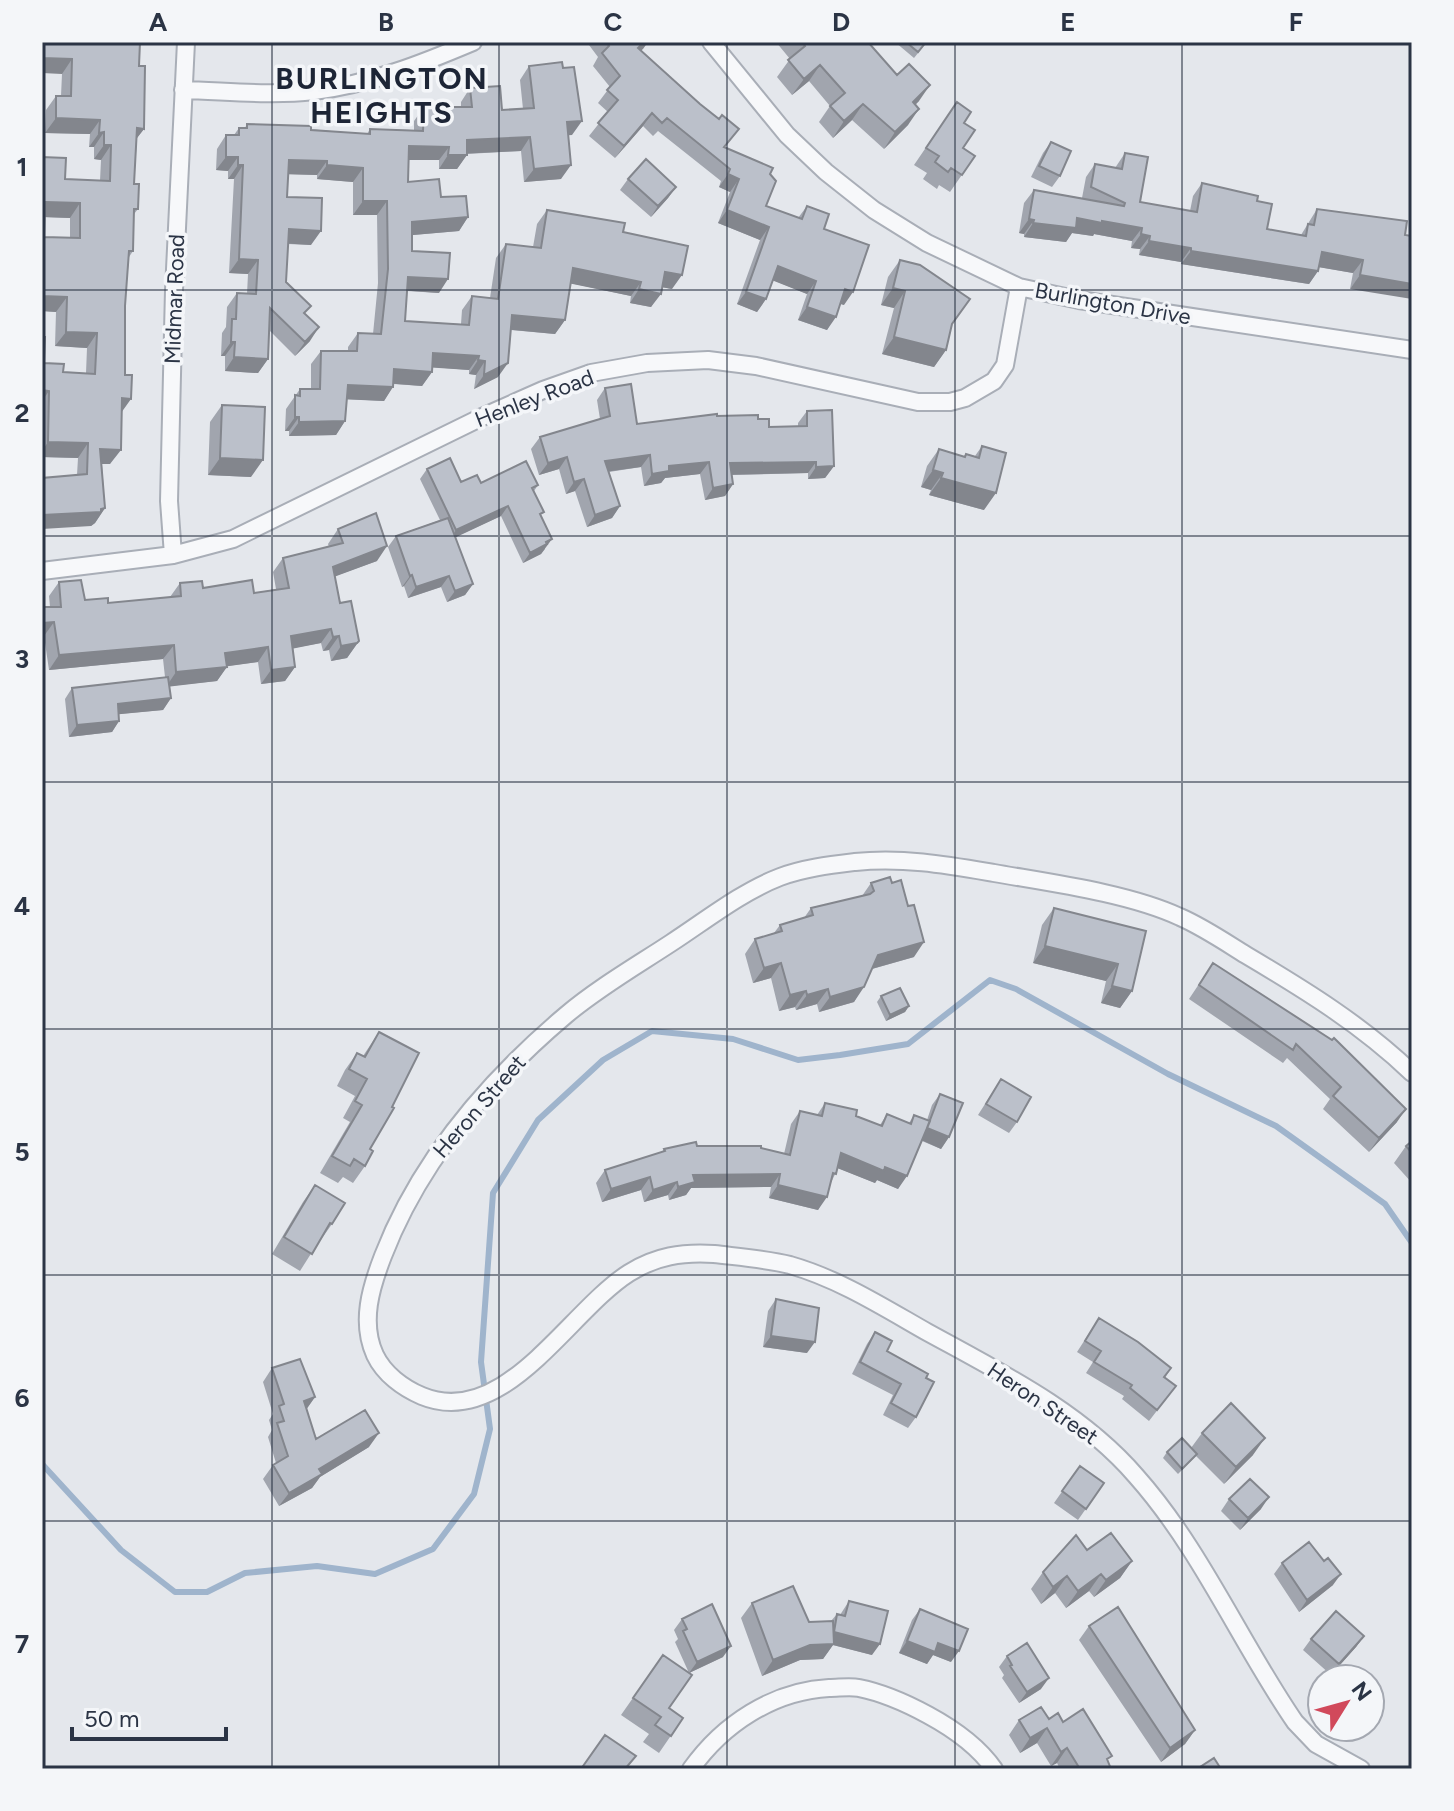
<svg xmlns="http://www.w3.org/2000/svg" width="1454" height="1811" viewBox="0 0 1454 1811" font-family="Figtree,sans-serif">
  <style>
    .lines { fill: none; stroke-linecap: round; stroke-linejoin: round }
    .stream { stroke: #9fb4cc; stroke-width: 6 }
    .minor-casing { stroke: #a9aeb7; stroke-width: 20 }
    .minor { stroke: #f7f8fa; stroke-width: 16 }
    .wall { fill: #a1a5ae; fill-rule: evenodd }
    .shaded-wall { fill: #83868d }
    .building { fill: #bbc0ca; stroke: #83868d; stroke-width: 2; fill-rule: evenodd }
    .grid { fill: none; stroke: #2b3445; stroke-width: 2; stroke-opacity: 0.55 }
    .labels { text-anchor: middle; stroke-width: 7; stroke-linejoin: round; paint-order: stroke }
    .street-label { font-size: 22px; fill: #2b3445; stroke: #f4f6f9 }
    .district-label { font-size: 30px; font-weight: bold; letter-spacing: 2px; fill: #1d2536; stroke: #f4f6f9 }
    .neatline { fill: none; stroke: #2b3445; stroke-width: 3 }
    .grid-label { font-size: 26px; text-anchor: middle; font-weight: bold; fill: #2b3445 }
  </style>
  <rect width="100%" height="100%" fill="#e4e7ec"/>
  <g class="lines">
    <path class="stream" d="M42 1464 121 1550 175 1592H207L245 1573 317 1566 375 1574 433 1549 474 1494 490 1429 481 1362 493 1193 538 1120 603 1060 652 1031 733 1039 798 1060 840 1055 908 1044 990 980 1016 989 1168 1074 1276 1126 1385 1204 1412 1243"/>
    <defs>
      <path id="minor" d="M711 42 787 135 826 172 874 210 927 243 1019 287 1079 300 1412 350
        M183 90C226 91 271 96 314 91 370 84 421 64 473 42
        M173 555 169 501 174 290 186 42
        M42 571 173 555 233 539 480 418 543 390 591 373 647 363 708 360 756 366 918 402H950L965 398 994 381 1005 365 1019 287
        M691 1769C723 1724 773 1691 829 1688 839 1688 850 1686 859 1688 884 1693 906 1703 928 1715 952 1728 978 1746 994 1769
        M1361 1769 1316 1744 1295 1722C1240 1642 1201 1549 1136 1476 1081 1412 1000 1372 927 1332 883 1307 839 1279 790 1265 766 1259 739 1257 714 1254 682 1252 656 1256 629 1273 569 1311 504 1430 422 1396 403 1388 384 1374 375 1355 360 1322 371 1287 383 1256 420 1160 488 1081 566 1015 598 988 636 966 671 943 705 921 741 892 780 877 804 868 830 865 855 862 903 857 947 865 994 873 1051 883 1128 893 1180 917 1203 927 1225 942 1246 955 1305 990 1362 1025 1412 1073"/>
    </defs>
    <use href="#minor" class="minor-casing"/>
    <use href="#minor" class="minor"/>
  </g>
  <path class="wall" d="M42 42 139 66 144 129 137 138 134 184 138 209 134 214 133 251 129 257 125 306 122 412 110 464H102L105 508 95 523 91 526 77 475 78 458 42 457V337L44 363 63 372 86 373 87 348 55 346 56 312 42 311V157L65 179 100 181 101 160 94 159V147H89L90 134 45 133 46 110 56 96H61L62 74ZM45 217 70 218V238L44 237Z
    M591 42H648L641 50 725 147 770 174 766 206 798 218 807 206 824 229 844 305 840 304 827 330 798 320 807 294 773 280 766 299 757 312 737 304 760 240 718 223 730 192 719 187 721 181 658 131 653 136 643 126 615 158 589 136 608 112 598 103 610 87 593 66 598 57 589 45Z
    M776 42H853L919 101 915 105 908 125 884 149 852 120 833 138 819 122 830 106 809 81 792 95 777 77 790 59Z
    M895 42H927L914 58Z
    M529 66 572 135H568L561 179 524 182 521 151 467 154 457 169H439V160H408V182L441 197 468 217 459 231 412 235V251L439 293 407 291 405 321 461 324 462 310 472 296 490 298 496 258 506 244 533 247 537 224 547 210 623 232 672 289 662 287 651 307 630 303 631 296 570 283 565 320 555 334 511 330 498 377 474 389 476 375 469 374V370L432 367V372L422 386 394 384 384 401 347 399 345 421 336 435 289 436V431H285L286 409 300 389H311V364L321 351H348V347L358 333 373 334 378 283 377 215H353V182L317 179V175L288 174 287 197 311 245 288 244 286 282 305 314 310 341 295 356 269 330 268 359 258 373 225 371V356H221L222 333 226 327 227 307 237 293 247 294 248 274 229 273 234 179H228V171L216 170 217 149 226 135H234L239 128H245L247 124 367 134 370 129 414 130V121L424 107H461V102L470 88 502 110 523 109 520 80Z
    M957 102 964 123 963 148 975 156 950 192 939 185 937 189 923 179 927 173 914 165Z
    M1051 142 1060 176 1052 187 1031 177 1043 153Z
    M1125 153 1140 202 1190 211 1193 196 1202 183 1257 201 1267 229 1301 235 1317 209 1407 221 1350 289 1353 273 1319 267 1318 271 1309 284 1181 264V262L1139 255 1140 249 1131 248 1132 241 1094 234 1093 236 1072 233 1066 242 1024 237V234L1019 233 1024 203 1034 190 1082 198 1086 177 1095 164 1115 168Z
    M628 179 676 187 668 198 651 217 620 190Z
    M900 260 952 324 946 350 934 367 882 354 894 308 881 305 888 277Z
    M605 388 637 424 717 416 758 419 769 427 798 426V423L807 411 834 466 825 478 808 479V473L732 475 733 484 725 496 705 500 700 474 665 478 661 483 644 486 641 467 609 472 620 506 612 518 587 527 575 491 566 494 559 469 539 475 531 449 540 437 600 419 597 400Z
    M222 405 251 477 208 475 210 422Z
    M982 446 984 510 929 495 931 490 921 487 927 466 939 449 964 457 966 454 975 456Z
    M427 469 461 482 538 485 534 491 541 516 545 549 541 554 523 563 501 516 455 537 473 584 465 595 447 602 441 587 408 598 404 586 402 587 388 547 396 536 440 520 420 479Z
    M338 529 377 561 335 576 340 603 359 641 347 658 331 661 329 650 323 651 321 643 293 648 295 667 285 681 261 684 258 662 227 666 217 681 169 686 171 698 163 710 119 714V721L112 732 69 737 65 699 72 688 165 677 163 659 49 670 44 636 50 607 49 596 59 582 85 600 108 603 170 597 180 583 203 588 254 593 276 589 273 572 283 558 329 547 328 544Z
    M871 883 914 957 872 969 854 1002 819 1012 817 1004 796 1010 795 1007 779 1011 771 978 753 983 745 954 755 939 774 933 780 925 804 918 811 908 862 896Z
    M1054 908 1146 931 1132 991 1120 1008 1101 1003 1106 981 1033 963 1042 925Z
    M1213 963 1397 1122 1369 1152 1323 1109 1330 1099 1287 1058 1283 1063 1189 999Z
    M881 996 909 1006 905 1012 886 1021 877 1002Z
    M379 1032 370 1149 365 1166 353 1183 343 1177 338 1183 320 1173 350 1122 343 1118 355 1096 337 1086 345 1070 357 1053 363 1056Z
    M1001 1079 1017 1122 1009 1133 978 1115Z
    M940 1094 949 1137 941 1149 922 1141 898 1189 877 1180 875 1183 838 1168 818 1210 769 1198 771 1187 691 1188 686 1195 669 1200 668 1195 644 1202 641 1190 602 1202 596 1183 605 1170 662 1152 664 1149 697 1146 761 1148 784 1154 791 1124 800 1111 817 1115 825 1103 880 1125 887 1114 909 1123 914 1115 927 1120 932 1105Z
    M1412 1141V1183L1394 1163 1406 1146Z
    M315 1185 332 1224 320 1241H319L300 1271 272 1254 303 1202Z
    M776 1299 807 1353 763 1347 768 1311Z
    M1099 1318 1171 1368 1165 1378 1176 1386 1149 1421 1122 1399 1124 1396 1086 1373 1093 1362 1077 1352Z
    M875 1332 887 1351 916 1417 908 1428 883 1415 893 1395 852 1374 867 1344Z
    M272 1368 315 1397 306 1410 316 1439 369 1447 320 1477 312 1488 279 1506 263 1479 273 1465 276 1463 268 1437 272 1430 269 1420 273 1414 263 1382Z
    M1202 1433 1253 1455 1224 1484 1196 1456 1178 1474 1163 1458 1167 1452 1191 1448Z
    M1080 1466 1104 1483 1078 1520 1054 1503Z
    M1229 1499 1261 1509 1240 1530 1221 1511Z
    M1087 1550 1132 1561 1120 1578 1094 1597 1089 1591 1066 1608 1055 1593 1041 1604 1031 1589 1043 1572Z
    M1324 1561 1333 1585 1299 1612 1274 1574 1282 1563Z
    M849 1601 872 1655 833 1645 823 1659 800 1660 762 1676 741 1618 752 1603 809 1622 831 1621 837 1614 840 1615Z
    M920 1609 951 1662 933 1655 927 1664 899 1653 912 1620Z
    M682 1619 723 1657 689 1673 675 1642 678 1639 674 1630Z
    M1089 1626 1195 1730 1185 1744 1161 1762 1079 1640Z
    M1364 1636 1356 1647 1331 1675 1303 1650 1311 1639Z
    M663 1655 669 1708 683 1718 659 1753 643 1742 649 1734 621 1715Z
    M1007 1656 1041 1689 1019 1703 1002 1678 1004 1675 999 1667Z
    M1049 1719 1063 1722 1108 1762 1111 1769H1060L1057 1763 1051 1766 1037 1743 1020 1753 1009 1735 1019 1720Z"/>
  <path class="shaded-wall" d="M644 42H648L643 49 629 60 638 48Z
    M42 58 72 59 62 74 42 73Z
    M820 65 809 81 792 95 804 79Z
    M930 85 919 101 901 119 913 102Z
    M863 104 852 120 833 138 844 121Z
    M919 109 908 125 884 149 895 132Z
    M652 113 643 126 615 158 624 146Z
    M56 118 100 120 90 134 45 133Z
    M582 121 572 135 557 136 567 122Z
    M137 128 144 129 133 143Z
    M104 132 94 147H89L99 133Z
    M530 137 521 151 457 154 467 140Z
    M104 145H111L101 160 94 159Z
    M409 146 449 147 439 160H399Z
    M448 155H467L457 169H439Z
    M226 157H238L228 171 216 170Z
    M289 160 327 161 317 175 279 174Z
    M238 165H243L234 179H228Z
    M327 165 363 168 353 182 317 179Z
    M571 165 561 179 524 182 534 169Z
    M728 174 739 179 730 192 719 187Z
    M676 187 668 198 651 217 658 206Z
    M363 201H387L377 215H353Z
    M45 202 80 203 70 218 42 217Z
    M727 210 769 227 760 240 718 223Z
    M468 217 459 231 402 236 412 222Z
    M1077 218 1102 221 1142 228 1132 241 1094 234 1093 236 1072 233 1066 242 1024 237 1033 223Z
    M1029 219 1034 220 1024 234 1019 233Z
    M289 229 321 231 311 245 279 243Z
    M1141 234 1150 236 1140 249 1131 248Z
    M1149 241 1191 248 1181 262 1139 255Z
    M1191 251 1318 271 1309 284 1181 264Z
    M1322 252 1363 260 1353 273 1312 266Z
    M239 259 258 260 248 274 229 273Z
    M778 266 816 281 807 294 769 279Z
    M573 268 641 282 631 296 563 282Z
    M665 272 682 275 672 289 655 286Z
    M1360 275 1412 284V299L1350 289Z
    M408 277 448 279 439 293 398 290Z
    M893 288 905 291 894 308 881 305Z
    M639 289 661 294 651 307 630 303Z
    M845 289 853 292 844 305 836 302Z
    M746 292 766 299 757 312 737 304Z
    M42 296 67 297 56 312 42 311Z
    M807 307 836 317 827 330 798 320Z
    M512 315 565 320 555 334 503 329Z
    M319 327 310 341 295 356 305 342Z
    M66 332 97 333 87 348 55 346Z
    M894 337 946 350 934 367 882 354Z
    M231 342H235L225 356H221Z
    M433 353 479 356 469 370 424 367Z
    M234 357 268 359 258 373 225 371Z
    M478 360 485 361 476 375 469 374Z
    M508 363 498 377 474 389 484 375Z
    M394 369 432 372 422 386 384 383Z
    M348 385 393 387 384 401 338 399Z
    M42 390 49 391 42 401Z
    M122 398 131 399 121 413Z
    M295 417H299L289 431H285Z
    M345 421 336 435 289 436 299 422Z
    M48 442 88 443 78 458 42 457V451Z
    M100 449 121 450 110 464H90Z
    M650 455 641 467 597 473 605 461Z
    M567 457 559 469 539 475 548 463Z
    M220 458 263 460 251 477 208 475Z
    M709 462 700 474 665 478 661 483 644 486 652 474 669 466Z
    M816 462 808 473 721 475 730 463Z
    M834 466 825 478 808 479 816 467Z
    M933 470 943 473 931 490 921 487Z
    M941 478 996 493 984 510 929 495Z
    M584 479 575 491 566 494 574 482Z
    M733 484 725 496 705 500 713 488Z
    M508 506 501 516 450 540 456 530Z
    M620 506 612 518 587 527 595 515Z
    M105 508 95 523 91 526 42 529V515Z
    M552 539 541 554 523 563 530 553Z
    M387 546 377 561 323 581 333 567Z
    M412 575 404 586 402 587 410 576Z
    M449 576 441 587 408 598 416 587Z
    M473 584 465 595 447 602 455 591Z
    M54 622 44 636H42V623Z
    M331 629 321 643 281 651 291 636Z
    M339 636 329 650 323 651 333 637Z
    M359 641 347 658 331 661 341 646Z
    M174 645 163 659 49 670 59 655Z
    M268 647 258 662 215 668 225 653Z
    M227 667 217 681 166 687 176 672Z
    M295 667 285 681 261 684 271 670Z
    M171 698 163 710 111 715 118 704Z
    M119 721 112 732 69 737 77 725Z
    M924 942 914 957 868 970 878 955Z
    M1045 946 1118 964 1106 981 1033 963Z
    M781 963 771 978 753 983 764 968Z
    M1112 986 1132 991 1120 1008 1101 1003Z
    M864 987 854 1002 819 1012 830 997Z
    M828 989 817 1004 796 1010 807 995Z
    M806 991 795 1007 779 1011 790 995Z
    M909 1006 905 1012 886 1021 890 1015Z
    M1406 1109 1397 1122 1369 1152 1379 1138Z
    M927 1128 949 1137 941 1149 919 1139Z
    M841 1153 885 1167 907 1176 898 1189 877 1180 875 1183 832 1166Z
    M780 1174 771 1187 691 1188 686 1195 669 1200 678 1187 693 1175Z
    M650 1177 641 1190 602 1202 611 1189Z
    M677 1182 668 1195 644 1202 653 1190Z
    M778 1185 827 1197 818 1210 769 1198Z
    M771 1336 815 1342 807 1353 763 1347Z
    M315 1397 305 1411 304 1401Z
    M379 1433 369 1447 320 1477 312 1488 279 1506 289 1493 319 1469Z
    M1265 1438 1253 1455 1224 1484 1236 1467Z
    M1269 1497 1261 1509 1240 1530 1248 1518Z
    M1132 1561 1120 1578 1094 1597 1106 1580Z
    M1101 1574 1089 1591 1066 1608 1078 1591Z
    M1341 1574 1333 1585 1299 1612 1307 1600Z
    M1067 1576 1055 1593 1041 1604 1053 1587Z
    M832 1632 880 1644 872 1655 833 1645 823 1659 800 1660 762 1676 773 1660Z
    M1364 1636 1356 1647 1331 1675 1339 1664Z
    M907 1641 938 1643 959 1651 951 1662 933 1655 927 1664 899 1653Z
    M731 1646 723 1657 689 1673 697 1662Z
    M1049 1678 1041 1689 1019 1703 1027 1692Z
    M1047 1728 1037 1743 1020 1753 1030 1738Z
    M1195 1730 1185 1744 1161 1762 1170 1748Z
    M1067 1748 1057 1763 1051 1766 1061 1752Z"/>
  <path class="building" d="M42 42H140L139 66H145L144 129 137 128 134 184H139L138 209H134L133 251H129L125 306V375H132L131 399 122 398 121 450 100 449 105 508 101 509V512L42 515V478L87 474 88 443 48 442 49 391 42 390V337H45L44 363 64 364 63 372 95 374 97 333 66 332 67 297 42 296V157L66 158 65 179 110 181 111 145H104V132L99 133 100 120 56 118V96H71L72 59 42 58ZM45 202 80 203V238L44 237Z
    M606 42H644L638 48 700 104 719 119 722 115 739 129 724 147 773 168 770 174 776 181 766 206 802 219 807 206 829 214 824 229 869 245 853 292 845 289 836 317 807 307 816 281 778 266 766 299 746 292 769 227 727 210 739 179 728 174 730 169 667 118 662 123 652 113 624 146 598 123 618 100 607 90 620 76 602 53 609 46Z
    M802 42H853L854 43 856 42H868L897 75 909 64 930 85 913 102 919 109 895 132 863 104 844 121 830 106 845 93 820 65 804 79 788 60 805 46Z
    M906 42H926L918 52Z
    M562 62 563 68 574 67 582 121 567 122 571 165 534 169 530 137 467 140V155H448L449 147 409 146 408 182 439 179 441 197 466 196 468 217 412 222V251L450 253 448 279 408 277 405 321 469 325 472 296 498 299 506 244 541 248 547 210 625 223 623 232 688 246 682 275 665 272 661 294 639 289 641 282 573 268 565 320 512 315 508 363 484 375 485 361 478 360 479 356 433 353 432 372 394 369 393 387 348 385 345 421 299 422V417H295V395L300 396V389H320L321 351H357L358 333 381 334 388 269 387 201H363V168L327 165V161L289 160 287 197 322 198 321 231 289 229 286 282 311 306 304 313 319 327 305 342 270 308 268 359 234 357 235 342H231L232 319H236L237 293 256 294 258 260 239 259 243 165H238V157H226V135H239V128H247V124L311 126V130L370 134V129L423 131 424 107H472L470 88 500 86 502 110 534 108 529 66Z
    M957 102 971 112 964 123 975 130 963 148 975 156 962 175 951 168 948 172 935 162 939 156 926 148Z
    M1051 142 1071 151 1060 176 1039 166Z
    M1125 153 1148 157 1140 202 1197 212 1202 183 1258 196 1257 201 1272 204 1267 229 1306 236 1308 224 1314 225 1317 209 1407 221 1405 235 1412 236V284L1360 275 1363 260 1322 252 1318 271 1191 251V248L1149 241 1150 236 1141 234 1142 228 1102 221V223L1077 218 1076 228 1033 223 1034 220 1029 219 1034 190 1124 206 1125 203 1091 187 1095 164 1122 169Z
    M646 159 676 187 658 206 628 179Z
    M900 260 920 265 970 299 952 324 946 350 894 337 905 291 893 288Z
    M631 384 637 424 717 414V416L758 415V419H769V427L807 426V411L832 410 834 466 816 467V462L730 463 733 484 713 488 709 462 669 466V471L652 474 650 455 605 461 620 506 595 515 584 479 574 482 567 457 548 463 540 437 610 416 605 388Z
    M222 405 265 407 263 460 220 458Z
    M982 446 1006 453 996 493 941 478 943 473 933 470 939 449 965 457 966 454 979 458Z
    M450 458 461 482 477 475 481 483 526 461 538 485 532 488 544 512 540 514 552 539 546 542 547 544 530 553 508 506 456 530 427 469Z
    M376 513 387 546 333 567 340 603 351 601 359 641 357 643 341 646 339 636 333 637 331 629 291 636 295 667 271 670 268 647 225 653 227 667 176 672 174 645 59 655 54 622 42 623V607H61L59 582 81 580 85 600 108 598V603L181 596 180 583 202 581 203 588 252 580 254 593 289 588 283 558 343 543 338 529Z
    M448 518 473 584 455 591 449 576 416 587 412 575 410 576 396 536Z
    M168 677 171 698 118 704 119 721 77 725 72 688Z
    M890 877 892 883 901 880 908 906 914 905 924 942 878 955 864 987 830 997 828 989 807 995 806 991 790 995 781 963 764 968 755 939 782 931 780 925 813 915 811 908 870 894 874 891 871 883Z
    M1054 908 1146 931 1132 991 1112 986 1118 964 1045 946Z
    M1213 963 1332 1040 1334 1038 1406 1109 1379 1138 1333 1096 1341 1087 1296 1044 1293 1050 1199 985Z
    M900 988 909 1006 890 1015 881 996Z
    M379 1032 419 1053 392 1107 394 1108 370 1149 373 1151 365 1166 354 1159 350 1166 332 1156 362 1105 355 1101 367 1079 349 1069 357 1053 365 1057Z
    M1001 1079 1031 1097 1017 1122 986 1104Z
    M940 1094 963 1103 949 1137 927 1128Z
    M825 1103 857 1110 856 1116 882 1126 887 1114 911 1124 914 1115 930 1121 907 1176 885 1167 884 1171 841 1153 836 1174 833 1173 827 1197 778 1185 780 1174 693 1175 695 1182 678 1187 677 1182 653 1190 650 1177 611 1189 605 1170 665 1151 664 1149 696 1142 697 1146H761V1148L790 1155 800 1111 822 1116Z
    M1412 1141V1153L1406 1146Z
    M315 1185 345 1203 332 1224 330 1223 312 1254 284 1237Z
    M776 1299 819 1308 815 1342 771 1336Z
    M1099 1318 1138 1342 1171 1368 1164 1377 1176 1386 1157 1410 1130 1388 1132 1385 1094 1362 1101 1351 1085 1341Z
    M875 1332 892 1341 887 1351 928 1374 926 1378 934 1382 916 1417 891 1403 901 1384 860 1362Z
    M300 1359 315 1397 304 1401 316 1439 365 1410 379 1433 319 1469 322 1474 289 1493 273 1465 288 1456 277 1423 284 1421 279 1406 284 1404 272 1368Z
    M1231 1403 1265 1438 1236 1467 1202 1433Z
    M1182 1438 1197 1454 1182 1469 1167 1452Z
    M1080 1466 1104 1483 1086 1509 1062 1491Z
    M1250 1479 1269 1497 1248 1518 1229 1499Z
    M1111 1533 1132 1561 1106 1580 1101 1574 1078 1591 1067 1576 1053 1587 1043 1572 1076 1535 1087 1550Z
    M1309 1542 1324 1561 1328 1558 1341 1574 1307 1600 1282 1563Z
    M793 1586 809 1622 833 1621 834 1644 810 1645 773 1660 752 1603Z
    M849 1601 888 1611 880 1644 834 1632 837 1614 845 1616Z
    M712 1604 731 1646 697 1662 683 1631 687 1629 682 1619Z
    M1118 1607 1195 1730 1170 1748 1089 1626Z
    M920 1609 968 1629 959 1651 938 1643 935 1652 907 1641Z
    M1336 1611 1364 1636 1339 1664 1311 1639Z
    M1027 1643 1049 1678 1027 1692 1010 1666 1012 1665 1007 1656Z
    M663 1655 692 1675 669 1708 683 1718 671 1736 655 1725 661 1717 633 1698Z
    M1041 1707 1049 1719 1058 1713 1063 1722 1083 1709 1112 1756 1107 1759 1111 1769H1080L1067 1748 1061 1752 1047 1728 1030 1738 1019 1720Z
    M605 1735 636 1756 625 1769H581Z
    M1214 1758 1221 1769H1197Z"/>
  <path class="grid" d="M272 42V1769M499 42V1769M727 42V1769M955 42V1769M1182 42V1769M42 290H1412M42 536H1412M42 782H1412M42 1029H1412M42 1275H1412M42 1521H1412"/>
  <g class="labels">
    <g class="street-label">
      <text transform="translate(174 299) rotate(-88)" y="8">Midmar Road</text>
      <text transform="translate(1113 303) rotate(10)" y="8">Burlington Drive</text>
      <text transform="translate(534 398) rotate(-21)" y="8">Henley Road</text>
      <text transform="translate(479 1106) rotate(-49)" y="8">Heron Street</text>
      <text transform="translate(1043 1403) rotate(34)" y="8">Heron Street</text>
    </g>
    <g class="district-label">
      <text x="382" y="89">BURLINGTON<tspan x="382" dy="34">HEIGHTS</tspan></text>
    </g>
  </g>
  <rect width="1454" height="1811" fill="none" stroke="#f4f6f9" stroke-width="88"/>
  <g transform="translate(1346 1703) rotate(53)"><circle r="38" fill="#f4f6f9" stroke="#a4a8b1" stroke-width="2"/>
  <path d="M0-6L14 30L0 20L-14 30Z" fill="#d1495b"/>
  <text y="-12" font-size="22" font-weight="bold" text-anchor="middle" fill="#2b3445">N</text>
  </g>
  <path d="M72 1727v12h154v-12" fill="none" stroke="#2b3445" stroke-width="4"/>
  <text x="84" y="1727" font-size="24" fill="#2b3445" stroke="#f4f6f9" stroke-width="6" paint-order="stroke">50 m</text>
  <rect x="44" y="44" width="1366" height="1723" class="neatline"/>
  <g class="grid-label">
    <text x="158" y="31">A</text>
    <text x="386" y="31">B</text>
    <text x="613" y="31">C</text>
    <text x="841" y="31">D</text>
    <text x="1068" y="31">E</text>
    <text x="1296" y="31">F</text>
    <text x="22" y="176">1</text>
    <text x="22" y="422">2</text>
    <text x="22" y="668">3</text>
    <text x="22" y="915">4</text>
    <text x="22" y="1161">5</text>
    <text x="22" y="1407">6</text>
    <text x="22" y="1653">7</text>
  </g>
</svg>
